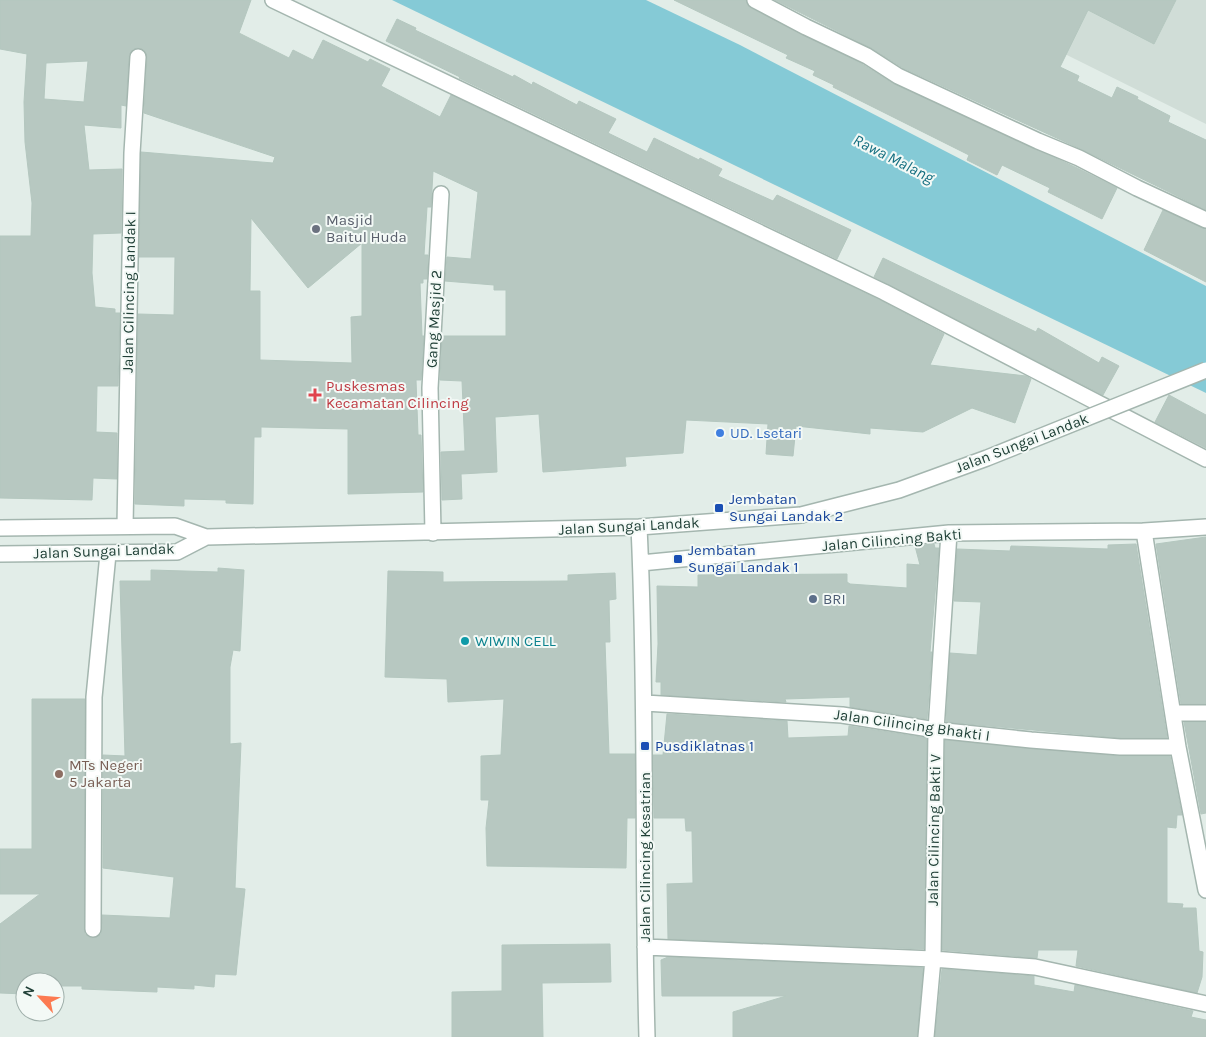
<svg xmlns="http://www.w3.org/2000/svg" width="1206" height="1037" viewBox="0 0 1206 1037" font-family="Karla,sans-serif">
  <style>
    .built { fill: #d0ddd7 }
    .water { fill: #85cad6 }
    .building { fill: #b7c8c1; stroke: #b4c7bf; fill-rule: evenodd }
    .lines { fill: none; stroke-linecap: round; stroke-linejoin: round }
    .minor-casing { stroke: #a4b6af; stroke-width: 18 }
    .minor { stroke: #fff; stroke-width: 15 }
    .minor-bridge-casing { stroke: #a4b6af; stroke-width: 18; stroke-linecap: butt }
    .minor-bridge { stroke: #fff; stroke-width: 15 }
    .worship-dot { fill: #6b7280; stroke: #f3f9f6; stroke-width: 2 }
    .health-dot { fill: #e0444e; stroke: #f3f9f6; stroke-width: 2 }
    .shop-dot { fill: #3f7fe0; stroke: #f3f9f6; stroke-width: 2 }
    .transit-dot { fill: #1a4fb4; stroke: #f3f9f6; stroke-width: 2 }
    .service-dot { fill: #5c6f8a; stroke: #f3f9f6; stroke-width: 2 }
    .culture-dot { fill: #0f9aa8; stroke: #f3f9f6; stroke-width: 2 }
    .education-dot { fill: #8d6e63; stroke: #f3f9f6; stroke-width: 2 }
    .labels { text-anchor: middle; stroke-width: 4; stroke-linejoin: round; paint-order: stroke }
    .worship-label { font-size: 15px; fill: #5b616d; stroke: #f3f9f6; text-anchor: start }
    .street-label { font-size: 15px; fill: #204037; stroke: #f3f9f6 }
    .health-label { font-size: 15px; fill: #be3a42; stroke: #f3f9f6; text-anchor: start }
    .shop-label { font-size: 15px; fill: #366cbe; stroke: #f3f9f6; text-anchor: start }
    .transit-label { font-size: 15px; fill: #164399; stroke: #f3f9f6; text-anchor: start }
    .service-label { font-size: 15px; fill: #4e5e75; stroke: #f3f9f6; text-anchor: start }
    .culture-label { font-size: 15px; fill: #0d838f; stroke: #f3f9f6; text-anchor: start }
    .education-label { font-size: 15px; fill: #785e54; stroke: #f3f9f6; text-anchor: start }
    .water-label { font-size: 16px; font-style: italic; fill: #156f80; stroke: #f3f9f6 }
  </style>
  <rect width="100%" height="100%" fill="#e2ede8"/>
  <path class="built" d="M956 0H1206V124Z"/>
  <path class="water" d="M392 0H646L740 45 1206 286V393Z"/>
  <path class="building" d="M0 0H251L239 33 289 58 293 50 313 60 323 40 368 62 370 59 390 69 381 86 440 117 451 95 880 300 944 334 930 365 1026 376 1031 379 1015 423 972 408 923 432 870 428V434L796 426 793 456 766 454 768 424 686 420 683 453 625 457 626 466 543 472 539 414 495 417 497 472 461 474 462 499 442 500 441 452 465 451 462 381 440 380 442 336H506V290H494V285L445 281 447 257 471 259 478 192 433 171 431 207H427L424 255H428L427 279H423V283H420L422 336H424L421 380H416L418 435H421L423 492 348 494V429L261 427V437H254L253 504 226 503V500L184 499V506L135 504 138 314 174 315 175 257H139L141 152 273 163 275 157 144 113 147 57 144 50 138 48 133 49 129 56 126 106 121 105V128L84 125 89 170 122 169 121 233 93 234 92 273 95 307 115 309V313H120L118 386H97L96 432 117 433V479L93 478 92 500 0 498V236H31L32 203 25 142 24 102 27 54 0 49ZM88 61 84 102 44 99 46 63ZM251 218 308 288 362 243V316L351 317 352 363 260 360V291H250Z
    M674 0H746L751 8 862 64 894 84 1075 167 1117 188 1102 219 1048 192 1050 188 1002 165 997 175 967 160 969 155 833 87 834 85 813 75 815 71 786 58 788 55Z
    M775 0H1176L1154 44 1088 10 1060 67 1079 76 1077 81 1112 98 1117 87 1138 97 1137 99 1170 116 1168 122 1206 140V210L1083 150 903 68 871 48Z
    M397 19 416 28 415 30 513 77 514 75 532 85 533 82 577 105 579 101 616 119 608 133 647 152 654 138 699 160 700 158 722 169 718 176 753 192 773 201 777 195 851 230 837 259 459 78 460 77 386 41Z
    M1163 210 1206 229V282L1144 250Z
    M883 258 1036 332 1038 328 1099 363 1102 357 1119 366 1103 395 874 277Z
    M1169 395 1206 415V448L1155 422Z
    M1206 537V704H1181L1156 544Z
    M934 544 935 548H939L930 652H932L927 719 850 707V697L785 699 786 702 661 695V682H656L658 644 657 586 698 587V575L847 574V582L850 584 907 588V564L920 565 915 546Z
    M1136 544 1167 738H1120L946 722 950 653 977 655 981 602 954 601 957 549 1010 551 1011 546 1108 549V545Z
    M218 568 244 570 240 651 233 650 230 667V744L241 743 235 888 245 889 236 975 215 974 214 987 194 985V989L157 987V992L82 989V986H55V982H25V994L0 993V924L40 894H0V849H32V699H85V934L92 938 101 934 102 915 170 918 174 877 103 868V755L125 756 120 581H151V570L218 572Z
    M388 571 443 572V582L568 581V575L615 573 616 599 609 600 610 642H605L609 754H635V818H627L626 868 487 866 486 828 489 800H481V756L501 755 504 699 448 702 447 679 385 677Z
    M667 714 787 721 788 738 848 736 849 726 927 738 924 949 668 939 667 884 693 883 692 831H686L685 818H654L653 755H663Z
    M1184 722H1206V813L1201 814Z
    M945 740 1119 756H1170L1182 815H1177L1176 828 1167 827V903L1183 904 1182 908H1196L1199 951 1203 952 1202 977 1197 993 1076 966 1078 950H1038L1037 958 942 950Z
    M610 944 611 982 542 983 543 1037H452V992L502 991V945Z
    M668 957 923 968 917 1037H733V1012L786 996H662L661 960Z
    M942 969 1034 976V985L1074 992 1075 985 1193 1011 1191 1017 1206 1020V1037H935Z"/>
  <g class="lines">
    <defs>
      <path id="minor" d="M273 0 884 292 1206 459
        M755 0 806 27 867 56 898 76 1038 141 1079 158 1137 188 1206 220
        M125 526 132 153 138 57
        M639 527C647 697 642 867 647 1037
        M0 528 175 526 206 537 639 527 801 515
        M1144 531 1178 747 1206 890
        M433 533 430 388 441 194
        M0 554 177 552 206 537
        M641 563 949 533 1144 531 1206 527
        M645 703 842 715 936 730 1031 740 1120 747H1178
        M1173 713H1206
        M93 929 94 697 108 554
        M645 947 933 959 1035 967 1206 1004
        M926 1037 933 959 936 730 949 533"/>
    </defs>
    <use href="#minor" class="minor-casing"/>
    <use href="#minor" class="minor"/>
    <defs>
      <path id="minor-bridge" d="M801 515 899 490 987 458 1206 370"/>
    </defs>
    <use href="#minor-bridge" class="minor-bridge-casing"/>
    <use href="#minor-bridge" class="minor-bridge"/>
  </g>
  <circle class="worship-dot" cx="316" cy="229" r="5"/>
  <path class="health-dot" d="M312.5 387.5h5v5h5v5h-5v5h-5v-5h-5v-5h5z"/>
  <circle class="shop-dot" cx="720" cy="433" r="5"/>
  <g class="transit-dot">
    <rect x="714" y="503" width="10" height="10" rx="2.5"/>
    <rect x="673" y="554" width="10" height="10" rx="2.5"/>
    <rect x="640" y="741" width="10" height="10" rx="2.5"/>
  </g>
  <circle class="service-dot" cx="813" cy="599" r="5"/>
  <circle class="culture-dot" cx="465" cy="641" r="5"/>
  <circle class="education-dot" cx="59" cy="774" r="5"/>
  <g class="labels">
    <g class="worship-label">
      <text x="326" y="225">Masjid<tspan x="326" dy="17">Baitul Huda</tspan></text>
    </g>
    <g class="street-label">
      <text transform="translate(129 292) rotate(-89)" y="5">Jalan Cilincing Landak I</text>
      <text transform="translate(434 319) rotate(-87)" y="5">Gang Masjid 2</text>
      <text transform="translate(1022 443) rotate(-21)" y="5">Jalan Sungai Landak</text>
      <text transform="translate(629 526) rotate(-3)" y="5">Jalan Sungai Landak</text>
      <text transform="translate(892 540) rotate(-5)" y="5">Jalan Cilincing Bakti</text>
      <text transform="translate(104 551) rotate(-2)" y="5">Jalan Sungai Landak</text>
      <text transform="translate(912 725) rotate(8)" y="5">Jalan Cilincing Bhakti I</text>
      <text transform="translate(934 830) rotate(-89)" y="5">Jalan Cilincing Bakti V</text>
      <text transform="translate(645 857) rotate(-90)" y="5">Jalan Cilincing Kesatrian</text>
    </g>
    <g class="health-label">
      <text x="326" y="391">Puskesmas<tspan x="326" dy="17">Kecamatan Cilincing</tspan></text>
    </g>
    <g class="shop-label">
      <text x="730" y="438">UD. Lsetari</text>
    </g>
    <g class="transit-label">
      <text x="729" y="504">Jembatan<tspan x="729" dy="17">Sungai Landak 2</tspan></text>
      <text x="688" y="555">Jembatan<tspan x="688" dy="17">Sungai Landak 1</tspan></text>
      <text x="655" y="751">Pusdiklatnas 1</text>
    </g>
    <g class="service-label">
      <text x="823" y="604">BRI</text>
    </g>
    <g class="culture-label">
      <text x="475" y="646">WIWIN CELL</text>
    </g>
    <g class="education-label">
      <text x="69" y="770">MTs Negeri<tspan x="69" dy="17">5 Jakarta</tspan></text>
    </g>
    <g class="water-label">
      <text transform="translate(894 158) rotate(27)" y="6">Rawa Malang</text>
    </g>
  </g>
  <g transform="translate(40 997) rotate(296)"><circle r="24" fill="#f3f9f6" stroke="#9fafaa"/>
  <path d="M0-4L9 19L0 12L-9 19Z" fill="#fc7a51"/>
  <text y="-8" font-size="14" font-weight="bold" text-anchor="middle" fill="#204037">N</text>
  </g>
</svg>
